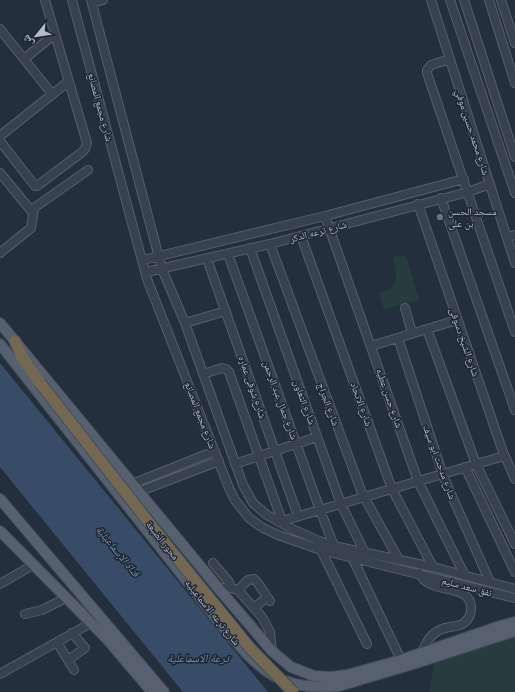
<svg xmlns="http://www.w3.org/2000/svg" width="515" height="692" viewBox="0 0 515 692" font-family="Roboto,'Noto Naskh Arabic',sans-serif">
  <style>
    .green { fill: #263c3f }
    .water { fill: #394c67 }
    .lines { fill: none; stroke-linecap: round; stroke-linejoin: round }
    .minor-casing { stroke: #565f6c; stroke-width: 10 }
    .major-casing { stroke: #414a57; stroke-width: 12 }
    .highway-casing { stroke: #434c59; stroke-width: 13 }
    .minor { stroke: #38414e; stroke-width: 8 }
    .major { stroke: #56606e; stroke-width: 10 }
    .highway { stroke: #746855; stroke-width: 11 }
    .highway-bridge-casing { stroke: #434c59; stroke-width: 13; stroke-linecap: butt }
    .highway-bridge { stroke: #746855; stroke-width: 11 }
    .worship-dot { fill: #6b7280; stroke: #1d2633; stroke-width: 1.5 }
    .labels { text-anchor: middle; stroke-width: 3; stroke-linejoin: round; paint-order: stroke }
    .street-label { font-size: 10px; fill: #b4bcc9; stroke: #1d2633 }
    .poi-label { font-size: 10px; fill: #b4bcc9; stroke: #1d2633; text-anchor: start }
    .water-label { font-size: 11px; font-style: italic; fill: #7c92b1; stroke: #1d2633 }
  </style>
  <rect width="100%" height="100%" fill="#242f3e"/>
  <path class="green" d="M406 255 419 300 384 309 379 293C401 287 397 276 393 257Z
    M515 636V692H429L434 663Z"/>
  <path class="water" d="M0 363 268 692H183L0 467Z"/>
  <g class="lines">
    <defs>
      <path id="minor" d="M72 0 147 279 229 488 235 500 249 518 263 528 278 535 321 550 515 598
        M91 0 162 269 185 323 243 485 253 503 267 515 292 529 319 541 334 546 433 567 515 589
        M431 0 515 263
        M450 0 515 193
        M464 0 515 157
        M489 0 515 83
        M501 0 515 43
        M92 3 103 0
        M0 29 52 94
        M24 59 55 34
        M450 59 431 65 427 70V73L515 332
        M0 136 69 81
        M0 141 35 186H37L81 153 85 149 87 143 45 0
        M0 173 33 213
        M441 198 515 410
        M418 204 503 452 515 479
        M325 216 418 481 465 576
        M301 236 392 489 433 567
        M507 238 515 235
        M270 244 362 493 399 560
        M250 248 341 504 365 553
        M0 253 31 228 34 208 88 170
        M228 254 320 510 334 546
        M207 259 298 516
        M143 260 325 216 464 179
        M146 272 270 244 468 192 490 184
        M405 308 412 333
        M185 323 226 311
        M427 329 476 464 515 544
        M398 338 444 478 490 582
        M371 346 457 320
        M203 374 222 368 226 369 229 372 282 521
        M235 464 317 437
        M465 467 515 572
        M132 484 215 451
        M138 492 219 461
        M279 522 504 456
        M321 550 367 644
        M352 557 401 660
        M213 563 229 582 231 588
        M419 573C422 579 427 583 433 585 446 591 472 588 471 609 471 615 469 619 464 623 460 626 455 626 450 627 434 629 427 639 422 653
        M0 584 33 565
        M219 589 228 587 238 590 262 617 270 632 272 651
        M238 590 248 580 254 579 257 582 270 601
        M254 608 267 597
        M25 614 42 610 66 598
        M60 647 74 670
        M68 660 85 648 72 633
        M0 674 91 623"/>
      <path id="major" d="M0 323 219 589 272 651 291 667 314 676 331 677 347 675 401 660 500 626 515 622
        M0 344 223 627C259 669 278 692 339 686L416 663 515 631
        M0 499 164 692
        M0 531 107 639 152 692"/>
      <path id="highway" d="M15 341 22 357 40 383
        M194 589 208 602"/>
    </defs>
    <use href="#minor" class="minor-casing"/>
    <use href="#major" class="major-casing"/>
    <use href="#highway" class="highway-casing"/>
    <use href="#minor" class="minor"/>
    <use href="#major" class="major"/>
    <use href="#highway" class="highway"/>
    <defs>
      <path id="highway-bridge" d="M40 383 168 547 250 648 293 692"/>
    </defs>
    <use href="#highway-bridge" class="highway-bridge-casing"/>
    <use href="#highway-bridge" class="highway-bridge"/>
  </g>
  <circle class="worship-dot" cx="440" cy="217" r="4"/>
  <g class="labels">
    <g class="street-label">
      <text transform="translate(101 107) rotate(75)" y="4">شارع مجمع المصانع</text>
      <text transform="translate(473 132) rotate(72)" y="4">شارع محمد حسين موفي</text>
      <text transform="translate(318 231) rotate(-15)" y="4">شارع ترعه الدكر</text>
      <text transform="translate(465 342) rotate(71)" y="4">شارع الشيخ دسوقى</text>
      <text transform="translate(253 387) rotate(71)" y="4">شارع شوقى عماره</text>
      <text transform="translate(390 398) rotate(71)" y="4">شارع حسن عطيه</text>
      <text transform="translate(281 400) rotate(70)" y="4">شارع جمال عبد الرحمن</text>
      <text transform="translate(305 402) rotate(70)" y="4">شارع التعاون</text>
      <text transform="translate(329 404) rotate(70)" y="4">شارع الجراج</text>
      <text transform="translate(362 404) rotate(70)" y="4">شارع الاتحاد</text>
      <text transform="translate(201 415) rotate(69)" y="4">شارع مجمع المصانع</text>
      <text transform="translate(440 462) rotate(70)" y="4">شارع مدحت ابو سيف</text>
      <text transform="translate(163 540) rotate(52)" y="4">محور الضبعة</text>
      <text transform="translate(467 586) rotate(15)" y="4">نفق سعد سليم</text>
      <text transform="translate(213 612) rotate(51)" y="4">شارع ترعه الاسماعيليه</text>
    </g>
    <g class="poi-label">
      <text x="448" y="215">مسجد الحسن<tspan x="448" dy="12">بن على</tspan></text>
    </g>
    <g class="water-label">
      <text transform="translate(118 551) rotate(51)" y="4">قناة الإسماعيلية</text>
      <text x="198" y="662">ترعة الاسماعلية</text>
    </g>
  </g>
  <g transform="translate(36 36) rotate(240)" stroke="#1d2633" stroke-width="3" paint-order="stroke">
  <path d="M0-3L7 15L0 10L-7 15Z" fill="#b4bcc9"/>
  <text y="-6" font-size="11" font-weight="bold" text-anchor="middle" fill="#b4bcc9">ش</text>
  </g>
</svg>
